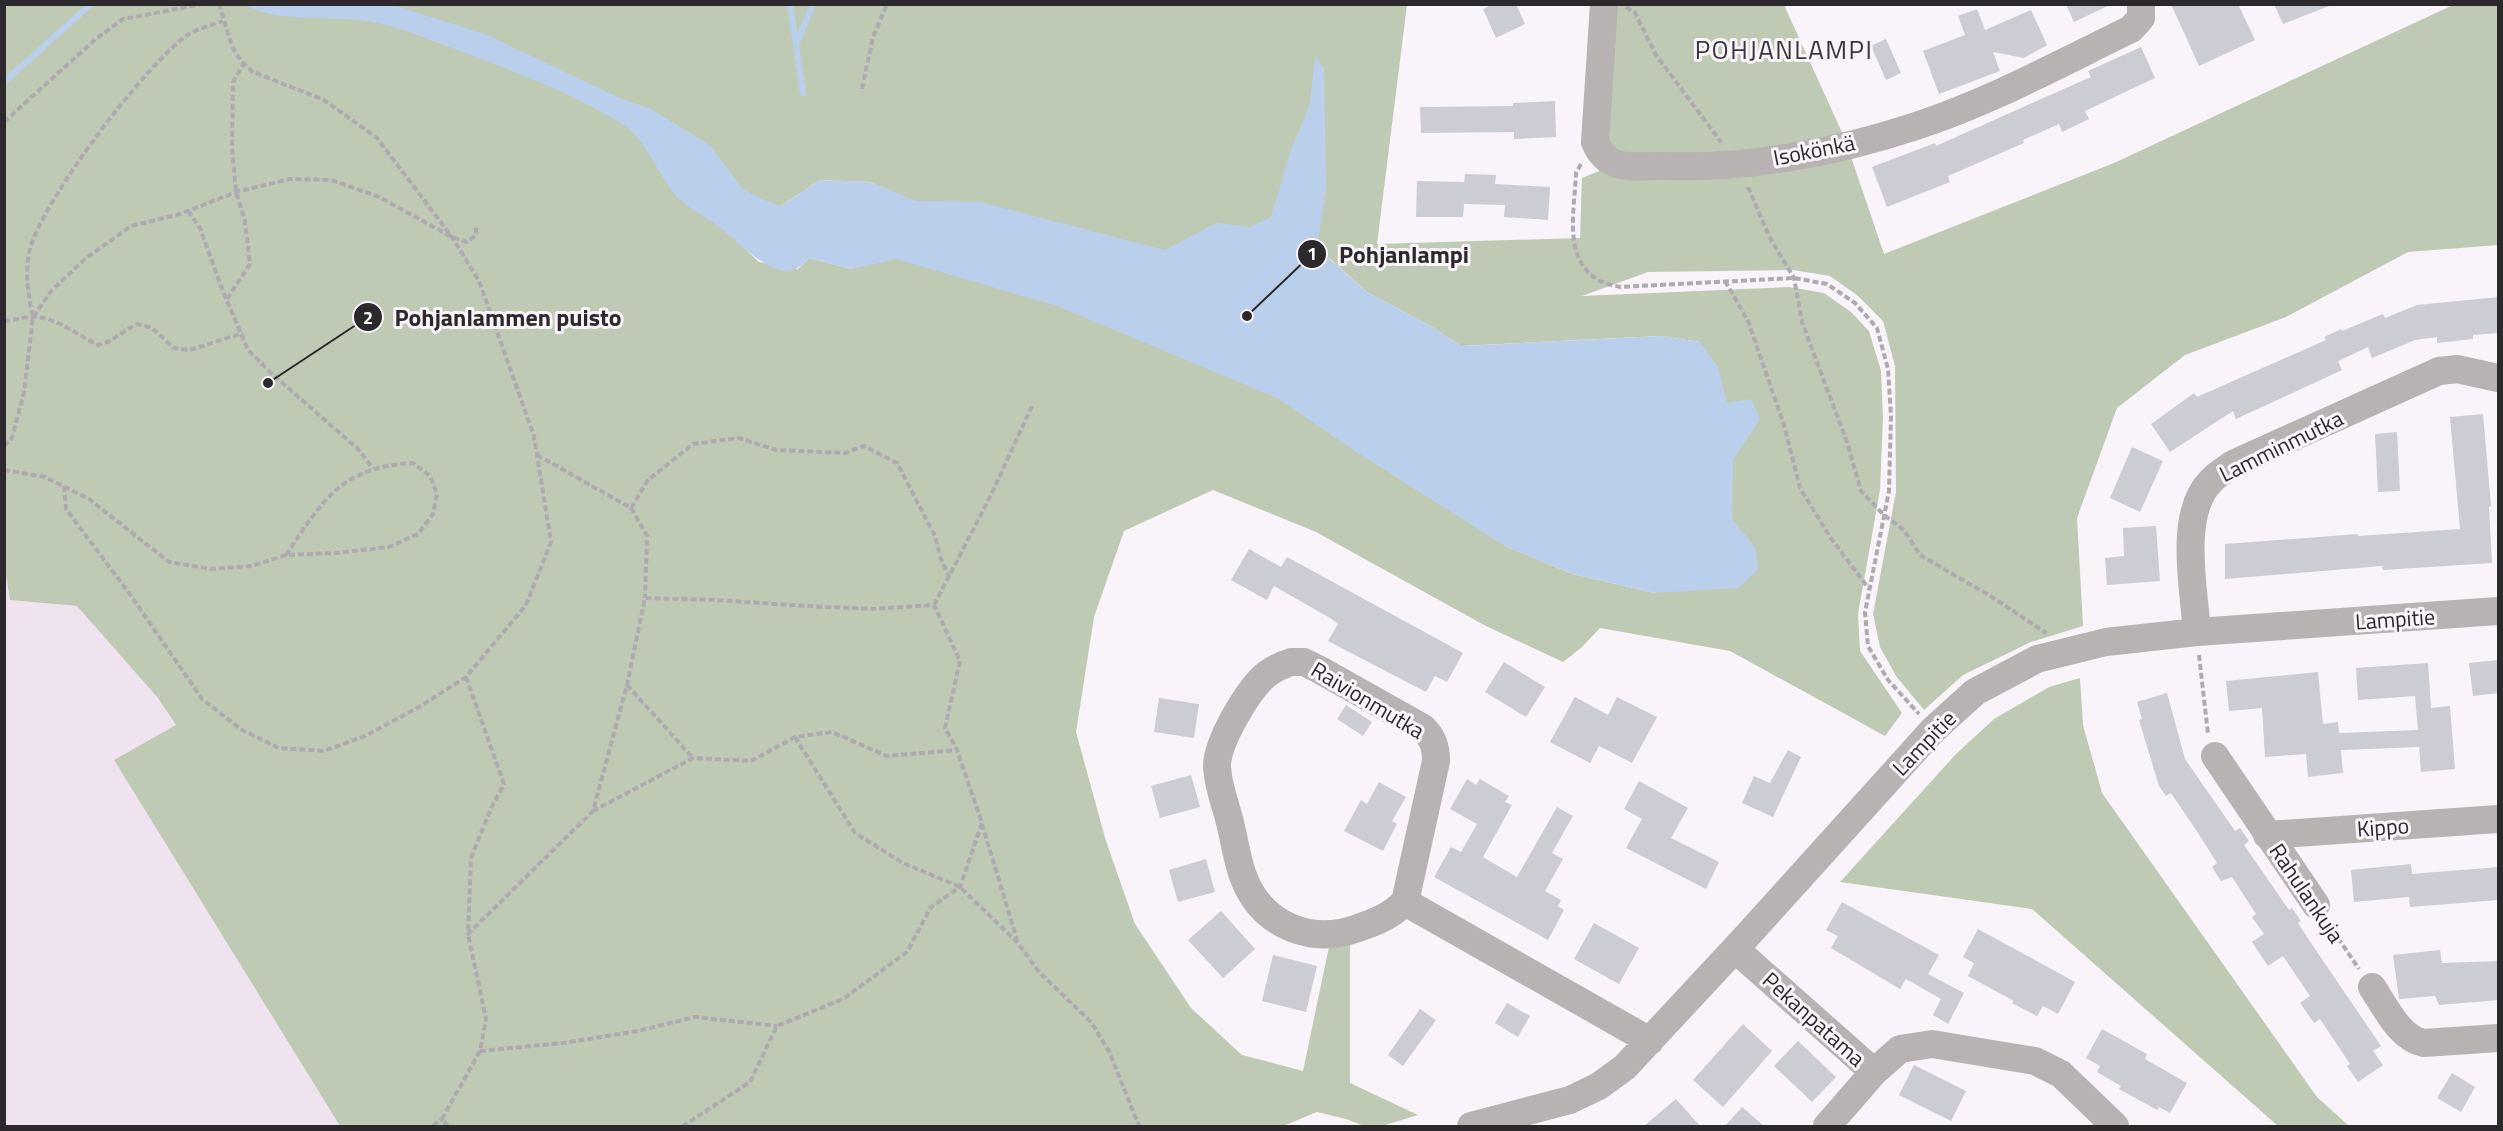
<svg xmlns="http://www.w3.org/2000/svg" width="2503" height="1131" viewBox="0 0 2503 1131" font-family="'Titillium Web',sans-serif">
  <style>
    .built { fill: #efe3ef }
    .green { fill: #bfcab4; fill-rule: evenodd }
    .water { fill: #bacfec }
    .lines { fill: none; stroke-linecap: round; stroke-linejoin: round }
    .stream { stroke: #bacfec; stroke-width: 6 }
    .building { fill: #ccccd4 }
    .path { stroke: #aeaaaf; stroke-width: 4; stroke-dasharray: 6 3; stroke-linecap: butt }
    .minor { stroke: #b7b3b2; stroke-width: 28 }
    .labels { text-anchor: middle; stroke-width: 6; stroke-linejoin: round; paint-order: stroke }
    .street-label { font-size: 22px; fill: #2b292b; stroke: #f9f3fa }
    .quarter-label { font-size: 26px; letter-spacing: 1.5px; fill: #3c373d; stroke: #f9f3fa }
    .leader { fill: none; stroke: #2b292b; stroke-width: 2 }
    .callout-dot { fill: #2b292b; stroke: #f9f3fa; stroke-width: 2 }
    .mark-label { font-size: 18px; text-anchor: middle; font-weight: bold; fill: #fff }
    .callout-label { font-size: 24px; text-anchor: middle; font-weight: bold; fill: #2b292b; stroke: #f9f3fa; stroke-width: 6; stroke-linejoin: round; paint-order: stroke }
  </style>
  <rect width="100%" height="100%" fill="#f9f3fa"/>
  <path class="built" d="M4 563 10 600 77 606 157 697 176 726 114 760 340 1126H5Z"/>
  <path class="green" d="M4 5H1407L1377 244 1580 238 1582 178 1604 169 1613 5H1784L1845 139 1884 254 2114 163 2453 5H2498V245L2408 252 2286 317 2185 355 2117 408 2077 518 2083 626 2031 642 1963 675 1924 710 1896 676 1880 647 1873 614 1896 492 1895 366 1883 321 1858 296 1830 276 1793 270 1648 272 1582 296 1789 287 1824 293 1851 312 1869 331 1881 371 1883 418 1880 490 1858 614 1860 651 1902 713 1885 736 1730 651 1600 628 1582 647 1563 662 1484 625 1316 532 1213 490 1124 531 1094 617 1076 732 1106 841 1135 924 1191 1008 1242 1055 1303 1071 1331 937 1350 933V1083L1418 1115 1382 1126H1364L1346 1119 1317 1112 1283 1126H340L114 760 176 725 157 697 77 606 10 600 4 563ZM820 180 870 182 950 217 852 269 809 258 798 269 759 262 734 238 738 225 781 206ZM1329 258 1367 292 1432 327 1461 346 1660 336 1700 342 1655 593 1573 574 1505 546Z
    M2080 678 2083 725 2102 793 2317 1097 2349 1126H2278L2032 909 1840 882 1956 754 1994 719 2049 687Z"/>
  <path class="water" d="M244 5H392L485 34 620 98 651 109 711 146 741 187 757 197 781 206 820 180 870 182 916 201 980 202 1165 250 1216 223 1250 227 1271 217 1290 152 1310 104 1315 56 1324 68 1326 188 1317 248 1367 292 1432 327 1461 346 1660 336 1700 342 1718 367 1727 403 1751 399 1760 419 1733 460 1732 518 1756 549 1758 570 1738 588 1655 593 1573 574 1505 546 1353 450 1279 399 1057 306 896 259 852 269 809 258C806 261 802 265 799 267 774 283 737 240 719 227 706 217 689 209 678 198 657 175 648 140 621 123 566 90 506 68 447 46 424 38 402 28 378 23 334 13 286 25 244 5Z"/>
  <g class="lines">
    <path class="stream" d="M790 4 803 93
      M797 42 813 4
      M4 82 91 4"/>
  </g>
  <path class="building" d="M1493 4H1516L1525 24 1496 38 1483 9Z
    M2066 4H2112L2074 22Z
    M2171 4H2238L2255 40 2199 66Z
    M2274 4H2334L2283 24Z
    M1977 9 1985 30 2031 10 2047 45 2024 58 1993 52 2000 71 1939 94 1923 51 1965 35 1958 16Z
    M1886 39 1901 73 1886 80 1871 46Z
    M2141 47 2155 78 2085 111 2089 119 2062 132 2059 124 2023 140 2024 143 1948 176 1950 182 1887 207 1872 167 1935 143 1936 146 2030 104 2091 77 2088 71Z
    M1555 101 1556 137 1514 139V132L1421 133 1420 107 1513 106V103Z
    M1465 174 1496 175 1495 184 1550 187 1548 220 1504 217 1505 205 1464 204 1463 217H1416L1417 181 1464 182Z
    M2499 297V333L2473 335V339L2437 343V337L2415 340 2372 358 2368 347 2338 361 2342 370 2236 419 2233 411 2170 452 2151 424 2194 393 2197 397 2326 340 2324 337 2341 329 2342 331 2383 314 2385 318 2417 305Z
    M2483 414 2491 506 2489 507 2492 563 2383 570 2382 566 2225 579V544L2358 534V536L2460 529 2450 417Z
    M2397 432 2400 491 2378 492 2375 434Z
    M2132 447 2163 461 2140 512 2110 498Z
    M2156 526 2160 581 2107 585 2105 558 2124 556 2123 528Z
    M1249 549 1281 567 1287 557 1463 653 1447 682 1435 676 1426 692 1328 641 1338 624 1330 618 1274 586 1267 600 1231 580Z
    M2499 660V693L2473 696 2469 663Z
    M1504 662 1545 687 1526 717 1485 692Z
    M2428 663 2431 708 2450 706 2455 769 2421 772 2419 747 2341 750 2343 773 2308 777 2306 754 2265 757 2262 708 2229 711 2226 681 2318 672 2323 724 2338 722 2339 733 2418 730 2415 696 2358 700 2356 668Z
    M2167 693 2185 759 2235 831 2240 828 2249 841 2244 845 2289 910 2292 908 2301 921 2298 923 2311 943 2381 1046 2373 1051 2383 1065 2358 1082 2347 1066 2350 1064 2320 1019 2314 1023 2300 1003 2310 996 2283 956 2268 966 2252 942 2264 934 2252 917 2256 914 2232 877 2221 881 2212 867 2217 863 2198 833 2171 793 2166 796 2159 786 2139 720 2142 719 2137 702Z
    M1575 697 1608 715 1617 697 1657 717 1632 763 1599 746 1590 763 1550 742Z
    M1159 698 1199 704 1194 738 1154 732Z
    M1346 705 1372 722 1363 736 1337 719Z
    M1788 750 1801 757 1773 817 1742 803 1754 776 1770 783Z
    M1191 775 1200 807 1160 818 1151 786Z
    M1467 779 1476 785 1480 779 1509 796 1505 802 1512 805 1483 857 1517 877 1557 807 1573 816 1552 853 1563 859 1545 891 1561 900 1558 906 1564 910 1548 940 1434 877 1451 847 1461 852 1477 824 1450 809Z
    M1639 781 1688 808 1671 838 1719 862 1706 889 1626 848 1642 819 1624 809Z
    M1379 782 1406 797 1392 821 1397 824 1383 851 1344 831 1361 800 1367 804Z
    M1206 859 1215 892 1178 902 1169 870Z
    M2411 864 2412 874 2499 867V900L2410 907 2409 897 2354 902 2351 870Z
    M1842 902 1939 955 1928 974 1964 993 1948 1024 1933 1015 1941 999 1906 979 1900 989 1831 948 1838 936 1826 930Z
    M1221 911 1255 949 1223 978 1188 940Z
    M1594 923 1639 948 1619 984 1574 959Z
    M1978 929 2075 982 2058 1014 2043 1006 2037 1016 2012 1003 2014 1001 1968 976 1974 963 1963 957Z
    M2440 950 2442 963 2499 961V1000L2439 1005 2435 996 2399 999 2393 955Z
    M1273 955 1317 966 1306 1012 1262 1001Z
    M1507 1003 1530 1016 1518 1037 1495 1023Z
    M1420 1009 1436 1020 1403 1066 1388 1055Z
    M1743 1024 1772 1051 1723 1107 1693 1080Z
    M2102 1029 2147 1054 2145 1059 2187 1083 2170 1113 2159 1107 2157 1110 2119 1089 2121 1086 2097 1072 2100 1066 2086 1058Z
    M1798 1041 1836 1077 1812 1102 1774 1066Z
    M1914 1065 1966 1091 1951 1121 1899 1095Z
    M2452 1073 2475 1087 2461 1112 2437 1098Z
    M1676 1099 1700 1126H1644Z
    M1742 1107 1764 1126H1725Z"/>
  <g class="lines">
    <path class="path" d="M1626 7 1635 13 1656 55 1721 142
      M862 89 873 37 887 4
      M4 122 97 38 123 19 202 4
      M1581 164 1576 173C1575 208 1562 258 1598 280 1604 284 1613 285 1620 287L1794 278 1827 284 1855 303 1877 328 1888 369 1891 416 1889 491 1865 612 1868 646 1888 680 1919 714
      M1748 187 1769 236 1794 278 1802 322 1847 442 1861 491 1884 515 1904 530 1920 555 1992 597 2046 633
      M188 211 200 228 222 289 248 350 270 372 359 450 373 469
      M1725 281 1748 321 1784 425 1800 488 1830 537 1869 589
      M227 299 250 264 245 221 236 192 232 148 233 82 244 63
      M33 316C28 295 25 275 29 253 39 204 147 62 189 34 199 28 213 25 223 21
      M4 321C14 320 24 317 33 317 57 317 77 335 98 345 113 342 122 331 137 324L152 328 174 348 190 350 243 333
      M4 446 12 438 24 392 33 317 52 290 85 259 131 226 180 214 236 192 290 179 331 180 379 197 452 237 467 242 476 235V225
      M537 455 631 508 647 536 645 598
      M4 470 45 477 89 499 169 562 211 569 252 566 286 555 337 553 389 547 418 534 433 514 437 494 430 476 413 463C341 467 323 500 286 555
      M64 486 66 509 132 597 202 699 242 730 279 748 324 751 365 736 419 707 466 677 526 605 551 542 534 436 479 281 452 237 377 138 324 100 253 72 241 61 232 46 219 4
      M631 508 648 480 693 444 739 438 776 450 845 453 864 446 897 463 935 536 941 559 949 576
      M934 605 990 497 1032 406
      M2199 655 2208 734
      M466 677 504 784 491 808 471 858 468 934 593 811 627 685 645 598 715 600 805 606 873 609 934 605 960 661 945 728 957 750 982 823 960 887 931 907 907 952 843 999 777 1026 750 1082 683 1126
      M627 685 693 758
      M795 737 855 833 903 863 960 887 1018 943 1039 972 1091 1022 1109 1051 1139 1126
      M593 811 693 758 751 761 795 737 832 732 887 756 957 750
      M982 824 1017 940
      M2328 923 2359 969
      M480 1051 563 1043 638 1031 695 1017 777 1026
      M433 1126 442 1119
      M448 1126 442 1119 480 1051 486 1019 468 934"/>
    <path class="minor" d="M1604 4 1595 142C1608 174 1636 165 1665 166 1748 169 1838 152 1916 126 1990 102 2061 63 2131 29L2141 18V4
      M2197 632C2194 590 2178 513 2211 481 2217 474 2226 469 2233 464L2439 371 2457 369 2498 378
      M1291 662H1304L1320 670 1423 728C1433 738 1436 747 1436 761L1405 902C1389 917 1378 921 1358 928 1312 945 1264 926 1245 881 1237 863 1235 841 1230 823 1226 805 1217 784 1217 765 1218 741 1248 689 1267 674 1274 669 1282 665 1291 662Z
      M2215 756 2316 905
      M2267 835 2498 819
      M1405 902 1650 1041
      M1735 949 1874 1072 1900 1049 1932 1044 2035 1061 2061 1074 2115 1126
      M2372 987C2385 1006 2399 1038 2424 1043L2498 1038
      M1471 1126 1570 1100 1599 1086 1625 1067 1746 937 1933 730 1975 692 2037 659 2106 642 2197 632 2498 611
      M1827 1126 1874 1072"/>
  </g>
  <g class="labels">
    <g class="street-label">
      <text transform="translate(1814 150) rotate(-11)" y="8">Isokönkä</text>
      <text transform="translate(2281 446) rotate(-26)" y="8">Lamminmutka</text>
      <text transform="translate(2395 619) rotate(-4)" y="8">Lampitie</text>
      <text transform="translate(1368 700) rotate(31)" y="8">Raivionmutka</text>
      <text transform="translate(1924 743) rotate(-46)" y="8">Lampitie</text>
      <text transform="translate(2383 827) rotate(-4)" y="8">Kippo</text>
      <text transform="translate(2307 893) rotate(56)" y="8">Rahulankuja</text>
      <text transform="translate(1814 1019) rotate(42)" y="8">Pekanpatama</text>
    </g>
    <g class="quarter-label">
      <text x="1784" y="59">POHJANLAMPI</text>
    </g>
  </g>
  <path class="leader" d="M1247 316L1312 254M268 383L368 317"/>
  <g class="callout-dot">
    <circle cx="1247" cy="316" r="6"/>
    <circle cx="268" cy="383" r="6"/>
    <circle cx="1312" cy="254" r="15"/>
    <circle cx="368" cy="317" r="15"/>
  </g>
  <g class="mark-label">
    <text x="1312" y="260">1</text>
    <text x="368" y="324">2</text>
  </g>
  <g class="callout-label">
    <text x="1404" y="263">Pohjanlampi</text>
    <text x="508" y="326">Pohjanlammen puisto</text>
  </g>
  <rect width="2503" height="1131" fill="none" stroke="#2b292b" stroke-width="12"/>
</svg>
